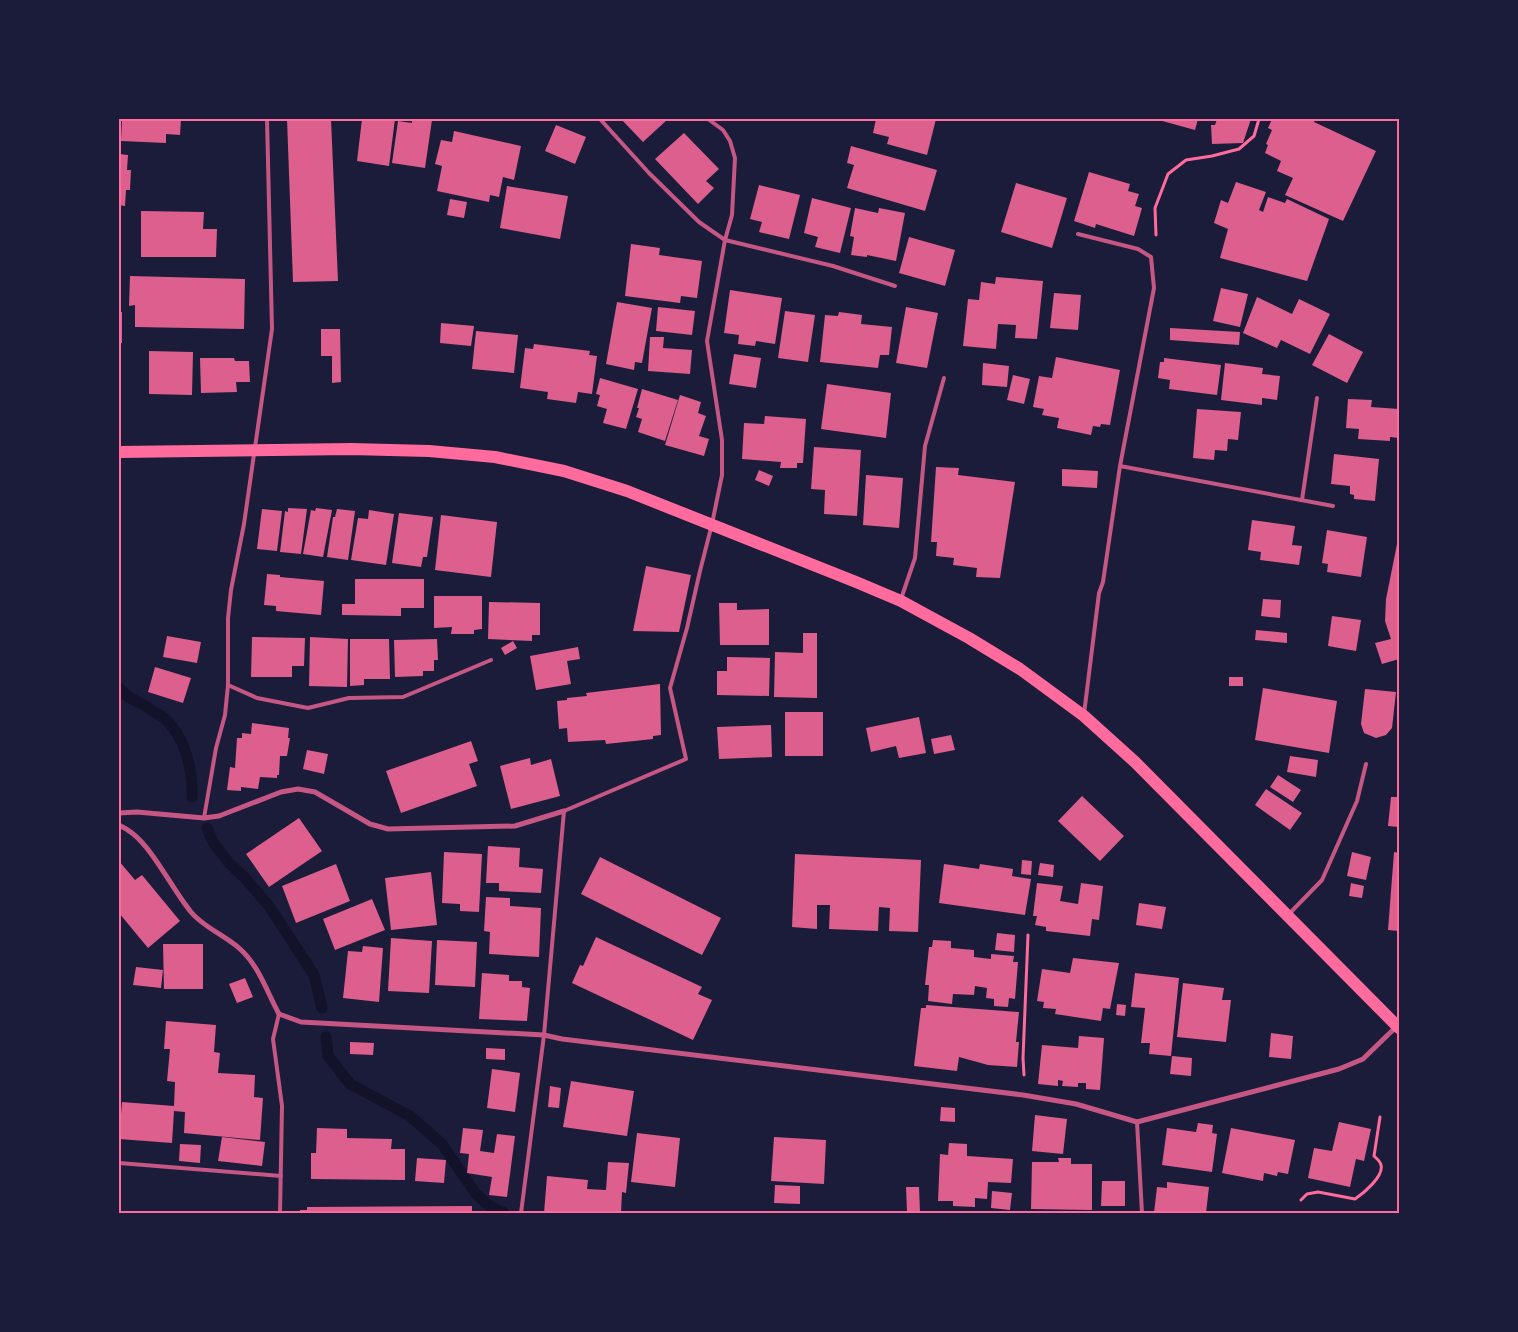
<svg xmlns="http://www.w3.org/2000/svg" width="1518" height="1332" viewBox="0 0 1518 1332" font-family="Raleway,sans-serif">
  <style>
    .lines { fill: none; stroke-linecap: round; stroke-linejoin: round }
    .stream { stroke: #12122b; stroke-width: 11 }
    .building { fill: #dd5f8e }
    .path { stroke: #ff6b9d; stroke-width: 3 }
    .service { stroke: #c65784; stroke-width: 4 }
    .minor { stroke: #c65784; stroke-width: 5 }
    .primary { stroke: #ff6b9d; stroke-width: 12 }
    .neatline { fill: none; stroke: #ff6b9d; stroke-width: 2 }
  </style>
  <rect width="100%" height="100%" fill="#1b1b3a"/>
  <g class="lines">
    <path class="stream" d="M119 688C126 698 137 701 147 707 152 711 159 714 164 718 185 736 193 770 192 797
      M207 828 213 842 229 863 245 878 269 906 314 975 322 1008
      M326 1037 328 1056 350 1084 410 1116 442 1144 476 1194 491 1207 504 1213"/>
  </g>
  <path class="building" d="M122 119H181L180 135 166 134V143L121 141Z
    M287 119H331L338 281 293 282Z
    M362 119H395L389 166 357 161Z
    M412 119 432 120 425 168 392 163 398 121 412 123Z
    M621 119H668L643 142Z
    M876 119H936L927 155 887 144 889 137 873 133Z
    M1155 119H1198L1195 130Z
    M1217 119H1251L1243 143 1212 144 1211 125H1215Z
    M1272 119H1315L1314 122 1376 151 1343 221 1285 195 1293 178 1277 171 1281 161 1265 153 1268 145 1266 144 1272 130 1268 128Z
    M556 125 586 137 575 164 545 151Z
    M454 131 521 146 514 180 503 177 499 197 490 195 489 202 437 191 442 166 435 164 441 140 452 142Z
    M684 133 719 169 706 181 714 188 698 204 655 159Z
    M851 146 937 170 925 211 847 188 854 165 847 163Z
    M119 154 128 155 127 170H131L130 190H126L125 206 119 205Z
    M1089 172 1130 184 1128 191 1139 194 1135 206 1142 208 1134 236 1096 224 1095 228 1074 221Z
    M1236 182 1266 192 1259 210 1263 212 1268 197 1285 203 1287 199 1329 219 1307 281 1220 258 1228 229 1214 223 1221 200 1228 203Z
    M1016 183 1067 198 1052 248 1001 232Z
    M759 185 800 195 789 239 759 232 762 222 750 219Z
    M507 186 568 196 560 239 500 228Z
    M812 198 851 208 840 253 815 247 818 237 804 233Z
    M450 199 467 202 464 218 447 215Z
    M855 208 878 213 879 208 905 213 896 261 867 255V257L851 255 854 237 850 236Z
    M141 211 204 212 203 229H217L216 257H141Z
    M909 237 955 250 945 286 899 273Z
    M631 244 660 248 659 255 702 261 697 298 681 296 680 303 625 296Z
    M130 276 245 279 244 329 135 327V305L129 306Z
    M996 277 1043 281 1037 339 1015 338 1016 325 998 324 996 349 963 346 968 299 979 300 981 282 995 284Z
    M1221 288 1248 294 1240 327 1213 321Z
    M730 290 782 298 775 344 756 341 755 346 738 344 739 335 724 333Z
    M1054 293 1081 295 1078 330 1050 328Z
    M1257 297 1292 314 1299 299 1330 314 1310 354 1281 340 1277 348 1243 333Z
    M617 302 652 308 642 363 635 362 634 370 606 364Z
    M658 307 695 311 692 335 656 331Z
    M906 307 938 313 927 368 896 363Z
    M785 311 815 315 808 362 778 358Z
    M119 312H122V343H119Z
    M839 312 862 315 861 324 892 327 889 355H880L878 368 820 362 825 315 838 316Z
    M441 323 474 326 471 346 440 343Z
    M1170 328 1240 332 1239 345 1170 340Z
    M321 329H340L341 382 332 383V356H321Z
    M476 331 518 335 514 373 472 369Z
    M1329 334 1363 352 1347 383 1312 365Z
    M650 337H664L663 348 692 350 690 374 648 371Z
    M534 344 590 351 589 355 597 356 592 394 578 392 576 403 547 399 548 392 520 388 525 348 533 349Z
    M149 351 193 352 192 395 149 394Z
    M734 354 761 358 756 388 729 384Z
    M1056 357 1120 370 1110 425 1101 424 1100 427 1093 426 1091 435 1057 428 1059 418 1042 415 1044 409 1033 407 1039 376 1052 378Z
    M200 358H234L235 361H249L250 382H236L237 392 201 393Z
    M1164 358 1221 365 1217 395 1169 389 1170 380 1158 378 1160 362H1164Z
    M983 363 1009 366 1007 387 982 385Z
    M1225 363 1263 368 1262 374 1280 376 1277 400 1262 398V405L1221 400Z
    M1013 375 1030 379 1024 404 1007 400Z
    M600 378 638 389 626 429 603 423 607 409 597 406 600 395 596 394Z
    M827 384 891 393 886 438 821 429Z
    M642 389 678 400 665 441 638 432 642 419 636 417 639 408H637Z
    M680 395 701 402 698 413 706 416 699 436 709 439 704 456 665 445Z
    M1348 399 1372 400 1371 407 1399 409V438L1390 437V441L1358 439 1359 429 1346 428Z
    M1197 409 1241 412 1238 440 1228 439 1227 451 1215 450 1214 460 1193 458Z
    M765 416 806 419 803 463H797V468H780L781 462 742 459 744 423 764 424Z
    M814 447 861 450 857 516 824 514 825 490 811 489Z
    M1334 454 1379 459 1375 501 1354 499V495L1350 494V486L1331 484Z
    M936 467 959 468 958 475 1015 482 1000 578 976 577 977 568 953 565 954 558 936 556 937 542H931Z
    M1062 469 1098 471 1097 488 1062 486Z
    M759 470 773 476 769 486 755 480Z
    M866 475 903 478 899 528 863 525Z
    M288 508 307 509 301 554 280 552 285 511 288 512Z
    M316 508 332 510 323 557 303 554 311 510 315 511Z
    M262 509 282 511 277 551 257 549Z
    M337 509 355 511 348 560 327 557 333 517H335Z
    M369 510 394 514 386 565 351 560 358 518 368 519Z
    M399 513 433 517 427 557H423L421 567 392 563Z
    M441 515 497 522 491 577 435 570Z
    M1252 520 1295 526 1292 545 1302 546 1299 565 1260 560 1261 552 1248 550Z
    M1327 530 1367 537 1361 577 1327 572 1328 564 1322 563Z
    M1398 539 1399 659 1382 664 1375 643 1391 639 1385 621 1386 599Z
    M646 566 691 575 679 632 633 631Z
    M267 574 280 575V577L324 581 321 615 276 611V606L264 605Z
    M355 579H424V608H401V616L342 615V604H355Z
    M434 596H482V629L474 630V634H451L452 627 434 628Z
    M1263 599 1281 600 1280 618 1261 616Z
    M489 602 540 603V635H532V641L488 639Z
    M719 603H737V610L769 609V645H720Z
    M1332 616 1361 620 1356 651 1328 646Z
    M1256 630 1287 633V643L1255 640Z
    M803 633H817V698L774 697 775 652 803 653Z
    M167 636 201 642 197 663 163 657Z
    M252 637 305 638 304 666H292V677H251Z
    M310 637 348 639 347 687 309 686Z
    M350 639H389L390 679H364V685L350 686Z
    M437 639 438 660H434V671H423V676L395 677 394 640Z
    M513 641 517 648 505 655 501 648Z
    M578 647 580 659 567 661 571 684 536 690 530 656Z
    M727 657 770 658 769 696 717 695V671H727Z
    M155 667 191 678 183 703 148 692Z
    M1229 677H1243V686H1229Z
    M660 684 661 735 653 736V739L606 744 605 740 568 742 567 728 559 729 557 701 567 700V698L587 696 586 693Z
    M1263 688 1337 701 1329 753 1255 740Z
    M1365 689 1396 692 1392 728 1386 735 1376 738 1364 733 1361 724Z
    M785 712H823V756H785Z
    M919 717 926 753 899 758 896 746 871 752 866 728Z
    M252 723 289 728 288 738H290L287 756H280L279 775H277V778L260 777 258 789 241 787V791L227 790 230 767 235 768 237 738H242V733L251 734Z
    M771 725 772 757 719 759 717 727Z
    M951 735 955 750 934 754 931 739Z
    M471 741 478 761 469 764 477 786 401 813 386 771Z
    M307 750 328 754 324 774 303 769Z
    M1290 756 1318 760 1316 777 1287 772Z
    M530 758 531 765 551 759 560 796 511 809 500 766Z
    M1278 775 1301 790 1293 802 1270 787Z
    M1266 789 1302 813 1290 830 1255 805Z
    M1082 796 1124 836 1100 861 1058 821Z
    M1391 797H1399V827L1388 826Z
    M299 818 322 851 269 887 246 854Z
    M488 846 520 848 519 867 543 869 541 893 499 891V883H486Z
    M444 852 482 854 479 912 460 911V904L442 903Z
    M1352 852 1371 857 1366 880 1347 876Z
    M1394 852 1399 853V931L1388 930Z
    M795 854 921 860 918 932 889 931 890 908 879 907 878 931 829 929 830 905H817V929L792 927Z
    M600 857 721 918 702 955 581 894Z
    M1022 860 1032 861 1031 875 1021 874Z
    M119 861 135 880 142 875 180 921 148 948 119 913Z
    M1040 863 1054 865 1053 877 1038 875Z
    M336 864 350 901 296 923 282 886Z
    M944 864 979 869 980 864 1013 869 1012 876 1031 879 1025 915 939 903Z
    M431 872 437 925 391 930 385 878Z
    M1037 883 1063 886 1060 901 1078 904 1081 883 1103 886 1099 920 1092 919 1090 936 1046 931V927L1035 925 1037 916H1033Z
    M1351 883 1364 886 1362 898 1349 896Z
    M486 897 510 898V906L541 908 539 957 489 954 490 932 484 931Z
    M372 899 385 930 335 950 323 919Z
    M1139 903 1166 907 1162 929 1136 925Z
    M997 933 1015 935 1014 952 995 950Z
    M596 937 702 987 698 994 712 1000 693 1040 572 983 580 965 583 966Z
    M391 938 432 941 429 993 388 991Z
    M437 940 477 942 475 987 435 985Z
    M933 940 951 941V948L974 950V957L991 959V954L1014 956 1013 962H1018L1015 999 1009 998 1008 1007 994 1006V999L986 998 987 988 975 986 974 995 953 994 952 1004 928 1001 929 985H925L929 947H932Z
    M163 944H203V989H164Z
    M363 946 383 948 379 1002 343 998 348 951 362 952Z
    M1073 958 1119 963 1110 1009 1103 1008 1101 1021 1055 1014 1056 1009 1043 1008 1044 1002 1037 1001 1042 969 1070 973Z
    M136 967 163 970 161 988 133 985Z
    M482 973 509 975V981H522V987L530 988 527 1021 479 1019Z
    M1135 973 1179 978 1171 1056 1149 1054 1150 1043H1141L1145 1008 1131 1007Z
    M245 978 253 997 237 1003 229 984Z
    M1183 983 1224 988 1222 1000H1231L1226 1042 1177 1037Z
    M1117 1004 1126 1005 1125 1016 1116 1015Z
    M926 1005 1019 1012 1016 1042H1019L1017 1067 988 1065 959 1057 957 1071 914 1066 921 1008H926Z
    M166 1021 216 1025 214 1052 220 1053 218 1073 255 1075 254 1097 263 1098 260 1140 184 1133 185 1112 174 1111 172 1143 119 1139 122 1102 174 1106 175 1082 167 1081 170 1049H164Z
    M1271 1033 1293 1036 1291 1059 1269 1057Z
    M1079 1036 1104 1038 1100 1090 1086 1089V1083H1078V1087L1062 1086 1063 1081 1058 1080V1086L1038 1084 1042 1045 1078 1048Z
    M350 1042 374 1043 373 1055 350 1054Z
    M486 1048 505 1049V1060L486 1059Z
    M1172 1056 1192 1058 1191 1076 1170 1074Z
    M492 1069 520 1073 515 1112 487 1108Z
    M571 1081 634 1091 627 1136 563 1127Z
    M550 1086 561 1088 559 1108 548 1107Z
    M941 1107 955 1108V1122L940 1121Z
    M1035 1115 1067 1119 1063 1154 1032 1151Z
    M1339 1122 1371 1129 1364 1161 1356 1159 1350 1187 1308 1178 1314 1148 1332 1151Z
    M1198 1123 1213 1125 1212 1133 1217 1134 1212 1172 1162 1165 1167 1128 1196 1132Z
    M317 1128 347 1129V1138L392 1139 391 1149H405V1180L311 1179V1153H316Z
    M463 1128 483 1130 480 1151 494 1153 497 1134 515 1136 507 1197 489 1195 492 1177 467 1173 469 1154 460 1153Z
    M1231 1128 1295 1140 1288 1174 1278 1172 1277 1176 1264 1173 1263 1181 1222 1173Z
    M637 1133 680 1138 675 1187 631 1182Z
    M222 1137 265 1142 262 1166 218 1161Z
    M774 1137 826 1140 824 1184 771 1181Z
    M949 1143 967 1144V1156L1013 1159 1011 1183 988 1182 987 1199 975 1198V1207L953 1206V1201H938L940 1154 948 1155Z
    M180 1144 201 1145 200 1163 179 1161Z
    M417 1158 446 1160 444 1183 415 1181Z
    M1058 1158H1071V1164H1092V1210L1031 1209 1032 1162H1059Z
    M608 1162 629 1163 626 1193 622 1192 621 1213H544L547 1176 588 1180 587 1189 606 1190Z
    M1102 1181H1125V1206H1101Z
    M1167 1182 1209 1187 1206 1213H1154L1157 1187 1167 1188Z
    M775 1185 800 1186V1204L774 1203Z
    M906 1187H919L920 1212H907Z
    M992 1191 1012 1193 1010 1210 991 1208Z
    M472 1206V1213H300V1210H307V1207Z"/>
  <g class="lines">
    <path class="path" d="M1156 235 1155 208 1168 174 1186 160 1212 156 1239 149 1254 136 1259 119
      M1024 1075 1023 1058 1028 935
      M1301 1200 1307 1194 1318 1192 1355 1199C1364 1193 1384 1176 1381 1165 1380 1161 1377 1159 1374 1156L1380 1117"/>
    <path class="service" d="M600 119 649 173 699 222 725 240 833 266 895 286
      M1078 234 1138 249 1151 257 1154 288 1120 466 1103 582 1099 593 1084 714
      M1120 466 1333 506
      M1302 500 1317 398
      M901 599 915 558 925 446 944 378
      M228 685 257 698 308 708 349 698 403 697 491 660
      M204 818 216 748 225 715 228 685V618L231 590 244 524 272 329 267 119
      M1289 914 1322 880 1357 801 1366 764
      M279 1014 273 1039 282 1106 280 1213
      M1137 1122 1142 1213
      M119 1163 281 1176
      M521 1213 544 1035 564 811 686 759 670 688 687 628 700 571 712 524 722 475V440L707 341 725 240 732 215 735 158 730 141 723 130 708 119"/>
    <path class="minor" d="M119 813 137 812 204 818 219 816 281 792 298 789 315 792 370 824 388 829 515 826 564 811
      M119 825C123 827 128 830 132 833 154 850 172 889 191 912 203 927 226 936 240 949 259 966 267 992 279 1014L301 1022 544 1035 562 1039 1023 1095 1076 1104 1137 1122 1339 1069 1363 1059 1397 1026"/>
    <path class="primary" d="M119 452 351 449 429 451 495 457 564 471 627 491 856 582 901 601 969 638 1020 669 1084 716 1135 762 1399 1028"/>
  </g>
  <rect width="1518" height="1332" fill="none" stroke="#1b1b3a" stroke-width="240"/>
  <rect x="120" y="120" width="1278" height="1092" class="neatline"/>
</svg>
